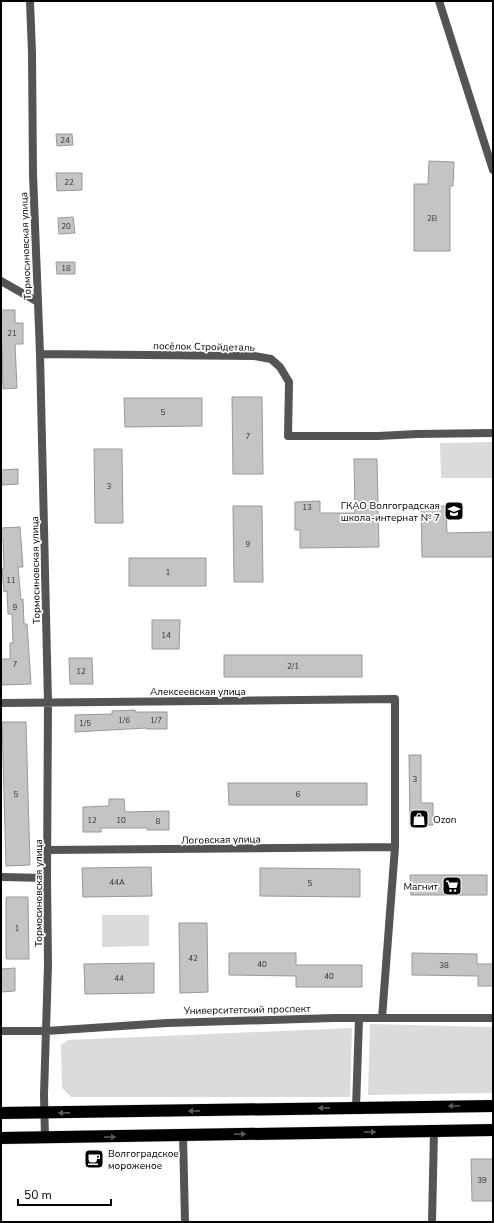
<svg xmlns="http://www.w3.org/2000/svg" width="494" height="1223" viewBox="0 0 494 1223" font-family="'Nunito Sans',sans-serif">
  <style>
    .green { fill: #dbdbdb }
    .building { fill: #c4c4c4; stroke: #989898 }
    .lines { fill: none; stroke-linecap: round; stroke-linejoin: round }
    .highway-casing { stroke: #dbdbdb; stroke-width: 13 }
    .street { stroke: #545454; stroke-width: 8 }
    .highway { stroke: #000; stroke-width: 12 }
    .oneway { fill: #595959 }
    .labels { text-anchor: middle; stroke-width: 3.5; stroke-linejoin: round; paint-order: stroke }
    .number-label { font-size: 8px; fill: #313131 }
    .street-label { font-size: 10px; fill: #000; stroke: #fff }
    .poi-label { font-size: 10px; fill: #000; stroke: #fff; text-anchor: end }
  </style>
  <rect width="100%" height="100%" fill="#fff"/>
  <path class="green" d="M493 442V478H441L440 443Z
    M102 915H149V946L102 947Z
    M370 1024 493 1027V1093L368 1095Z
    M352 1028 350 1097H71L62 1088 61 1045 68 1040Z"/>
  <path class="building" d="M56 134H72L73 145 57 146Z
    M429 161 454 162 453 186H450V251H414V184H428Z
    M56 173H82V190L57 191Z
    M73 217 75 233 59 234 58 218Z
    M56 262H75V274H57Z
    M1 310H15V323H23V344H15L17 388 3 389 2 344H1Z
    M232 397H262L263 474H233Z
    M124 398H202V426L125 427Z
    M94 449H122L123 523H95Z
    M354 459H377L379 547 300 548V530H295V502L320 501V513H355Z
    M18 469V484L2 485 1 470Z
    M233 506H262L263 582H234Z
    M421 506H446L447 533 493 532V557H422Z
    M20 527 23 567H18L21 600 23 599 24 624H27L31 684 2 685 1 659H10V643H13L12 614H8L7 591 4 592 2 569H4L3 539H1V528Z
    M129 558H206V586H129Z
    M152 620H180L179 649H152Z
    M224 655H362V677H224Z
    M69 658H92L93 684H70Z
    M135 710V712H167V729H146V728L75 732V715L112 714V711Z
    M2 722H26L30 865 6 866Z
    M409 755H421V803H433V825L410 826Z
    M228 783H367V805H229Z
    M109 799H124L125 812 169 811V830H147V828H101V832H83V807L109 806Z
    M151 867 152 896 83 897 82 868Z
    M260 868 360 869V897L260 896Z
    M410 875H487V895H411Z
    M6 897H28L29 959H6Z
    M179 923H207L208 992 180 993Z
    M229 953H296V965H362V987H296V976L229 975Z
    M412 953 477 954V964H493V986H478V976L412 975Z
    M154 963V993L85 994 84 964Z
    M15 968V991L1 992V969Z
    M471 1159H493V1201H472Z"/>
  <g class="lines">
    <defs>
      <path id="highway" d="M1 1113 493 1106
        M1 1138 493 1130"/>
    </defs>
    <use href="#highway" class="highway-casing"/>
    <path class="street" d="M30 1 32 53 33 174 40 354 48 702 47 878 48 965 44 1095 45 1138
      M439 1 493 170
      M1 281 38 302
      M40 354 254 356 271 359 280 367 289 382 288 436H378L417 434 493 433
      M1 703 395 699V847L382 1018
      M47 850 395 847
      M1 877 47 878
      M1 1031H46L167 1023 334 1018H493
      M356 1108 359 1019
      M183 1135 185 1222
      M432 1222 434 1131"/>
    <use href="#highway" class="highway"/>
  </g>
  <defs><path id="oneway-solid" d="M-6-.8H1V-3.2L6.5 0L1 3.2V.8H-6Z"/></defs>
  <g class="oneway">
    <use href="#oneway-solid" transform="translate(454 1106) rotate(179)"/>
    <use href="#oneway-solid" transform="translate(324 1108) rotate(179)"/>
    <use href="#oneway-solid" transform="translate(194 1111) rotate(179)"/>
    <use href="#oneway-solid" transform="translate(64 1113) rotate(179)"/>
    <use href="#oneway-solid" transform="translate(370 1132) rotate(-1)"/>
    <use href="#oneway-solid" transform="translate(240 1134) rotate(-1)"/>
    <use href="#oneway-solid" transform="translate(110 1137) rotate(-1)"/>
  </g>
  <defs>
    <symbol id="school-square" viewBox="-11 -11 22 22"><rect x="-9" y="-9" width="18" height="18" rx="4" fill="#000" stroke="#fff"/><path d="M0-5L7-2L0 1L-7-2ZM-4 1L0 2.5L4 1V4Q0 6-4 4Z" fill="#fff"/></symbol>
    <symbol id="shop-square" viewBox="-11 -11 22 22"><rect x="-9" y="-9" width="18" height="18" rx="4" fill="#000" stroke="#fff"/><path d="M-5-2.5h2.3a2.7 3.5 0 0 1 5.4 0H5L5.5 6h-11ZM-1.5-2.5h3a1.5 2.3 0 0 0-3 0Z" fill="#fff"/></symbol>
    <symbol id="supermarket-square" viewBox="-11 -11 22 22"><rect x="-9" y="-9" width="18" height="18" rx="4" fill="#000" stroke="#fff"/><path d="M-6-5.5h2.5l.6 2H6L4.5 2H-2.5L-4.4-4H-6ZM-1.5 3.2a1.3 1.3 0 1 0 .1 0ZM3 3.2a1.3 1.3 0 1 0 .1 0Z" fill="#fff"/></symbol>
    <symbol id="cafe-square" viewBox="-11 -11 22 22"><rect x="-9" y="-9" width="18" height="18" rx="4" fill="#000" stroke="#fff"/><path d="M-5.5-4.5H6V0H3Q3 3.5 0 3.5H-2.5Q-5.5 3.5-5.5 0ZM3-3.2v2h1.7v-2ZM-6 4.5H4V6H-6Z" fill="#fff"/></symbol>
  </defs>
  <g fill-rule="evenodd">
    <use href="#school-square" x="443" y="500" width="22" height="22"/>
    <use href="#shop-square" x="408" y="808" width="22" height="22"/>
    <use href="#supermarket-square" x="441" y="875" width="22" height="22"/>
    <use href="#cafe-square" x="83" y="1148" width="22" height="22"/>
  </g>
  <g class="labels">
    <g class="number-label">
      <text x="65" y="143">24</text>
      <text x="69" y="185">22</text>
      <text x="432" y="221">2В</text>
      <text x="66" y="229">20</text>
      <text x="66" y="271">18</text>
      <text x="12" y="336">21</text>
      <text x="163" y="415">5</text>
      <text x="248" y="439">7</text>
      <text x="109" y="489">3</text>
      <text x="307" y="510">13</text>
      <text x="248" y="547">9</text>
      <text x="168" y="575">1</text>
      <text x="11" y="583">11</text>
      <text x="15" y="610">9</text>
      <text x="166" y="638">14</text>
      <text x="15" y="667">7</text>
      <text x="293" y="669">2/1</text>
      <text x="81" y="674">12</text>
      <text x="124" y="723">1/6</text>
      <text x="156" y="723">1/7</text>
      <text x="85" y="726">1/5</text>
      <text x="415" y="782">3</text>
      <text x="16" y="797">5</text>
      <text x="298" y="797">6</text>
      <text x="92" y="823">12</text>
      <text x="121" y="823">10</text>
      <text x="158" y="824">8</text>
      <text x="117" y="885">44А</text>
      <text x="310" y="886">5</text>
      <text x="17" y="931">1</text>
      <text x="193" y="961">42</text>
      <text x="262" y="967">40</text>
      <text x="444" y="968">38</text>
      <text x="329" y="979">40</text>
      <text x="119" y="981">44</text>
      <text x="482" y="1183">39</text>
    </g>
    <g class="street-label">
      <text transform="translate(25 246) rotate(-92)" y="4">Тормосиновская улица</text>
      <text transform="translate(204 346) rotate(1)" y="4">посёлок Стройдеталь</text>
      <text transform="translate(35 570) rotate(-91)" y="4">Тормосиновская улица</text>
      <text x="198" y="695">Алексеевская улица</text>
      <text transform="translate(221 839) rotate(-1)" y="4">Логовская улица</text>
      <text transform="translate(38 893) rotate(-90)" y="4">Тормосиновская улица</text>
      <text transform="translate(247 1009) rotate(-1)" y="4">Университетский проспект</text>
    </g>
    <g class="poi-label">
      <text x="440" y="509">ГКАО Волгоградская<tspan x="440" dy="12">школа-интернат № 7</tspan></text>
      <text x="433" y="823" text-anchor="start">Ozon</text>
      <text x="438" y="890">Магнит</text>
      <text x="108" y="1157" text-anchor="start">Волгоградское<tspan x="108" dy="12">мороженое</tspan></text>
    </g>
  </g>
  <rect width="494" height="1223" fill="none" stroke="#000000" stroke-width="4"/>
  <path d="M18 1199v6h93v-6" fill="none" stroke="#000000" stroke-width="2"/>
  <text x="24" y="1199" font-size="12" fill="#000000" stroke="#ffffff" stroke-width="3" paint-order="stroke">50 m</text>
</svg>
